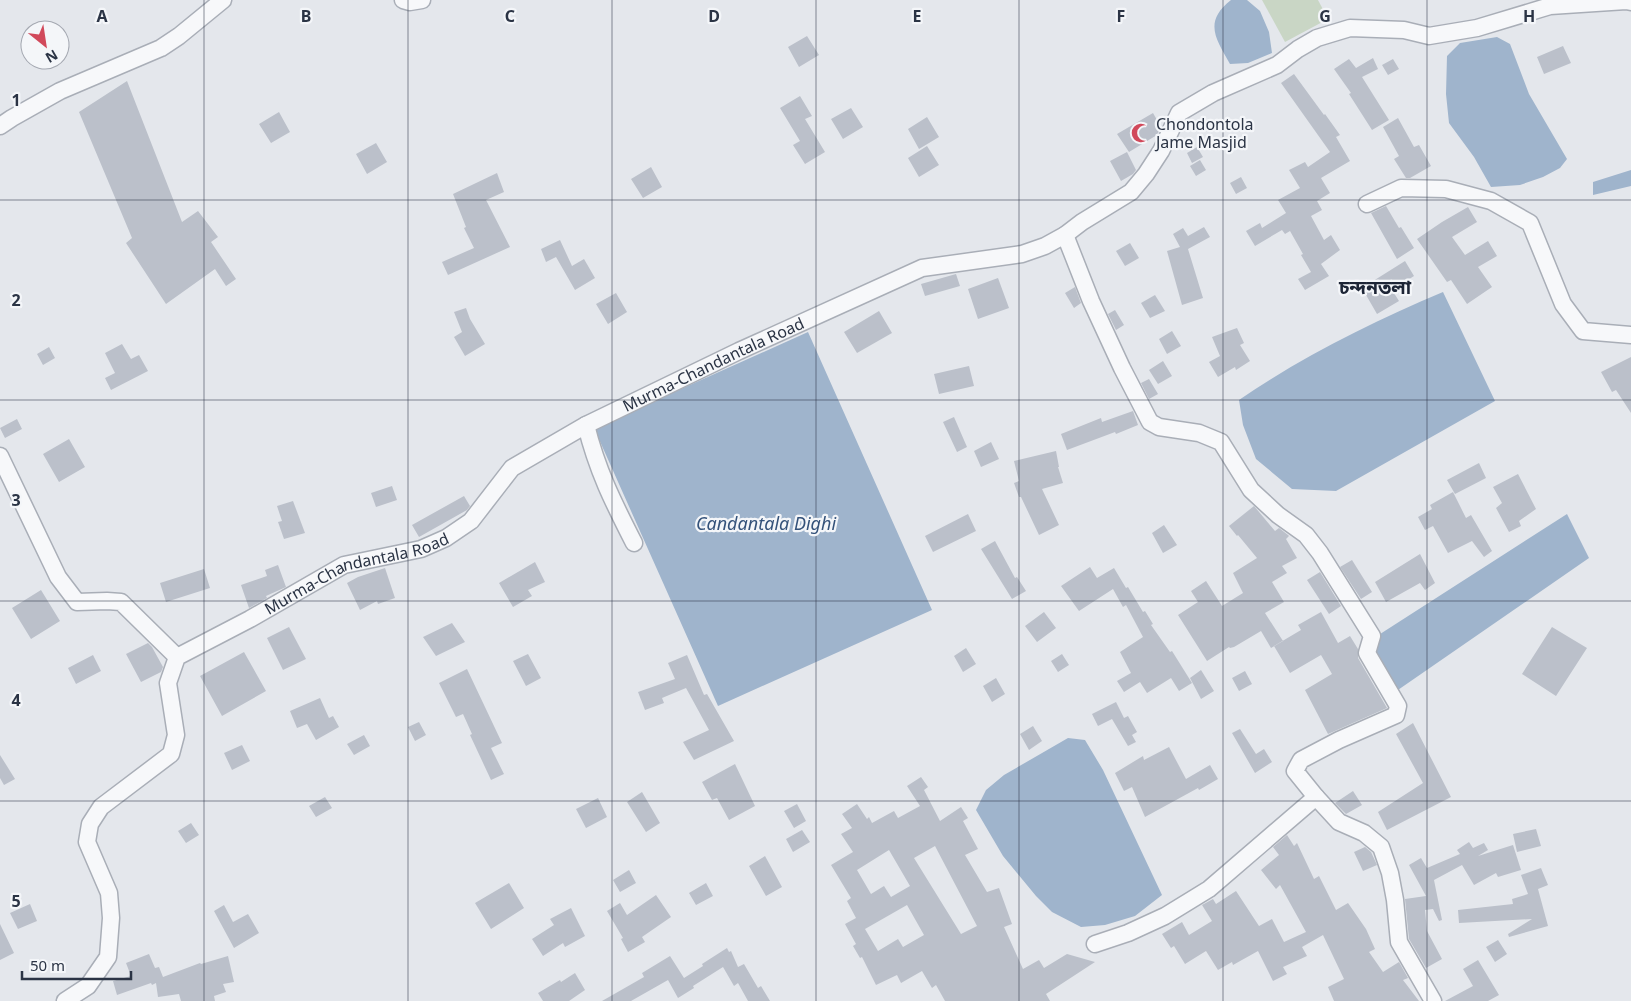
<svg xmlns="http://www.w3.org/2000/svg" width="1631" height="1001" viewBox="0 0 1631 1001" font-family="'Noto Sans','Noto Sans Bengali',sans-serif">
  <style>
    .green { fill: #c9d6c5 }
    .water { fill: #9fb4cc }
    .building { fill: #bbc0ca; fill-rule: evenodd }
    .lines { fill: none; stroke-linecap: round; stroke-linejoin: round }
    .minor-casing { stroke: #a9aeb7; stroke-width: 19 }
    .minor { stroke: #f7f8fa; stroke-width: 16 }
    .grid { fill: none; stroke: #2b3445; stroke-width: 1; stroke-opacity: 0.55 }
    .labels { text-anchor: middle; stroke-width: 4.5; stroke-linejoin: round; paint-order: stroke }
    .poi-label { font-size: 16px; fill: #2b3445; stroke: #f4f6f9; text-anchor: start }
    .street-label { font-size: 16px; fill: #2b3445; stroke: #f4f6f9 }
    .water-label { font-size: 18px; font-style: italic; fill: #34527a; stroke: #f4f6f9 }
    .quarter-label { font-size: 19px; font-weight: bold; fill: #1d2536; stroke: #f4f6f9 }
    .grid-label { font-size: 16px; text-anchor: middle; font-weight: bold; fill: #2b3445; stroke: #f4f6f9; stroke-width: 4.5; stroke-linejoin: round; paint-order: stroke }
  </style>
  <rect width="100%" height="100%" fill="#e4e7ec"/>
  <path class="green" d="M1262 0H1318L1328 19 1285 42Z"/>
  <path class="water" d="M1231 0H1247L1260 11 1269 32 1272 53 1248 63 1230 64C1216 39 1203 22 1231 0Z
    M1497 37 1510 44 1529 94 1567 159 1560 168 1543 177 1520 185 1491 187 1474 157 1449 123 1446 94 1447 56 1460 43Z
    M1631 170V186L1593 195V182Z
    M1443 292 1495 401 1336 491 1292 489 1256 459 1243 425 1239 400C1303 356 1372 322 1443 292Z
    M808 332 932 610 718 706 594 428Z
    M1567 514 1589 558 1395 692 1372 651 1377 636Z
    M1068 738 1085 740 1103 770 1162 895 1135 916 1105 925 1081 927 1052 912 1036 896 1003 856 976 810 986 790 1004 775Z"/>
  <path class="building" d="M807 36 819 55 799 67 788 47Z
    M1563 46 1571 63 1544 74 1537 57Z
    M1373 58 1378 69 1362 77 1389 120 1372 130 1349 94 1351 93 1334 69 1349 59 1356 68Z
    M1393 59 1399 69 1388 75 1382 65Z
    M1294 74 1324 115 1325 114 1340 135 1336 137 1350 161 1321 178 1330 193 1317 201 1322 210 1311 216 1324 240 1331 235 1340 250 1321 264 1329 276 1305 290 1298 279 1311 272 1301 255 1303 254 1290 231 1285 234 1282 230 1255 246 1246 231 1260 223 1262 228 1286 213 1278 200 1300 188 1289 170 1305 162 1308 167 1330 152 1281 83Z
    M127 81 182 222 198 211 218 237 211 242 236 279 226 286 215 269 166 304 126 243 132 238 79 112Z
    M800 96 812 116 805 119 825 152 805 164 793 145 800 141 780 108Z
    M851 108 863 127 843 139 831 119Z
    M279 112 290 132 271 143 259 124Z
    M1153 113 1161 127 1157 135 1129 152 1117 134Z
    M927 117 939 137 919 149 908 129Z
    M1398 118 1414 147 1419 145 1431 166 1410 178H1406L1394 159 1399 156 1383 127Z
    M376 143 387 162 367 174 356 154Z
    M927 146 939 165 919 177 908 158Z
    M1197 147 1203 157 1192 163 1187 153Z
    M1127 152 1136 170 1133 174 1121 181 1110 161Z
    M1200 160 1206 170 1196 176 1190 166Z
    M651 167 662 187 643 198 631 179Z
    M497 173 504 192 486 200 510 247 448 275 442 262 474 248 464 228 466 227 453 194Z
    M1241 177 1247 188 1236 194 1230 183Z
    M1386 206 1399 228 1401 227 1414 248 1397 259 1371 213Z
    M1468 207 1477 222 1452 237 1465 255 1488 241 1497 256 1478 267 1492 287 1467 304 1451 280 1447 282 1417 239 1442 222Z
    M1204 227 1210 237 1188 249 1203 298 1182 305 1167 251 1180 247 1173 234 1183 228 1188 236Z
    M560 240 572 266 584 259 595 278 575 290 556 257 546 262 541 249Z
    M1130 243 1139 258 1125 266 1116 251Z
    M1405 261 1414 276 1392 290 1399 301 1377 314 1362 288Z
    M956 274 960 286 925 296 921 284Z
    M998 278 1009 308 978 319 968 289Z
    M1075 287 1081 303 1074 308 1065 293Z
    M616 293 627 312 608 324 596 304Z
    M1155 295 1165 311 1150 318 1141 303Z
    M466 308 470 319 485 344 465 356 454 337 462 332 454 312Z
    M1115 310 1124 325 1116 330 1108 314Z
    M879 311 892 333 857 353 844 332Z
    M1237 328 1244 343 1240 345 1250 361 1236 370 1235 367 1218 377 1209 362 1220 356 1212 337Z
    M1172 331 1181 346 1167 354 1159 339Z
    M122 344 131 359 139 355 148 371 111 390 105 378 115 373 105 353Z
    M49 347 55 358 43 365 37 354Z
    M1631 357V413L1616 390 1612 392 1601 372Z
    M1163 361 1172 376 1158 384 1149 370Z
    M969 366 974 386 939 394 934 374Z
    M1149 379 1158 394 1149 399 1141 383Z
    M1133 411 1138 425 1116 434 1115 432 1067 450 1061 434 1101 418 1102 422Z
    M954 417 967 447 957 452 943 422Z
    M17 419 22 429 5 438 0 428Z
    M69 439 85 467 59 482 43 454Z
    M991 442 999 459 981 467 974 451Z
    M1056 451 1059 467H1058L1063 483 1042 489 1059 525 1039 535 1021 497H1019L1014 483 1019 481 1014 461Z
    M1479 463 1486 478 1455 494 1447 480Z
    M1518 474 1536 509 1519 521 1521 526 1509 532 1496 508 1502 503 1493 487Z
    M392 486 397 500 376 507 371 493Z
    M1453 492 1466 518 1471 515 1492 551 1484 557 1472 541 1448 553 1433 526 1425 530 1418 517 1432 509 1430 505Z
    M464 496 470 506 467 510 419 537 412 525Z
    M293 501 305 533 284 539 278 522 282 521 277 506Z
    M1254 506 1275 531 1279 528 1288 535 1289 536 1286 539 1297 558 1282 566 1287 573 1272 582 1284 602 1265 613 1283 641 1271 648 1261 631 1234 647 1230 648 1229 647 1207 661 1178 615 1198 602 1191 591 1206 581 1222 606 1243 593 1233 573 1257 558 1238 535 1237 536 1229 526Z
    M968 514 976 531 933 552 925 536Z
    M1164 525 1177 545 1163 553 1152 533Z
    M995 541 1015 578 1017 577 1026 591 1012 599 981 549Z
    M1420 554 1435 583 1425 590 1420 583 1386 602 1375 582Z
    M1352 560 1372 592 1361 599 1340 567Z
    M535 562 545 582 528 590 532 596 513 607 499 583Z
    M278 565 286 587 266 596 267 598 249 608 241 585 267 576 265 570Z
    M1090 567 1097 578 1114 568 1126 588 1128 587 1143 612 1145 611 1153 624 1151 625 1170 652 1172 651 1192 683 1179 691 1171 678 1147 693 1140 682 1124 692 1117 681 1131 673 1120 652 1143 637 1126 605 1123 607 1113 589 1079 611 1061 586Z
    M385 568 395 598 378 604 377 601 360 610 347 583 358 577Z
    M204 569 210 588 166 602 160 583Z
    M1320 572 1341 606 1329 614 1307 580Z
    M41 590 60 621 31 639 12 608Z
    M1044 612 1056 628 1037 642 1025 626Z
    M1321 612 1338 643 1350 636 1358 649V658L1387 708 1328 734 1305 690 1332 674 1321 655 1290 673 1274 646 1301 630 1298 625Z
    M452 623 465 642 436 656 423 637Z
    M289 627 306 659 283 670 267 638Z
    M1552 627 1587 648 1556 696 1522 674Z
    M148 643 152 647 163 667 161 672 141 682 126 654Z
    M966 648 976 664 963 672 954 656Z
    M244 652 266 691 222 716 200 676Z
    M528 654 541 678 526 686 513 661Z
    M1062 654 1069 665 1058 672 1051 661Z
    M93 655 101 671 76 684 68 668Z
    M687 655 704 695 707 694 734 741 694 760 683 742 709 730 686 688 662 698 664 703 645 710 638 692 675 679 668 663Z
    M467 669 502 743 491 748 504 774 491 780 470 735 472 734 463 714 456 717 439 683Z
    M1201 670 1214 691 1201 699 1190 678Z
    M1245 671 1252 684 1239 691 1232 678Z
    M996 678 1005 694 992 702 983 686Z
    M320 698 329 718 333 716 339 727 316 740 307 724 297 728 290 711Z
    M1116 702 1124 718 1128 716 1137 732 1132 735 1136 742 1128 746 1112 719 1098 726 1092 714Z
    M419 722 426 735 415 741 408 727Z
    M1413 723 1451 797 1387 830 1378 812 1423 783 1396 734Z
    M1033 726 1042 741 1029 750 1020 734Z
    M1240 729 1256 754 1264 749 1272 762 1255 773 1232 733Z
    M364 735 370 746 354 755 347 744Z
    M242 745 250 761 232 770 224 753Z
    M1169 747 1186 779 1210 765 1218 779 1199 790 1198 788 1145 817 1132 787 1124 791 1115 773 1143 756 1144 760Z
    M0 755 15 779 4 785 0 778Z
    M735 764 755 806 729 820 717 798 712 800 702 782Z
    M921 777 928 787 924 790 940 821 961 807 968 818 963 821 978 849 965 855 987 892 999 888 1012 924 1004 927 1023 969 1039 960 1044 968 1067 954 1095 962 1046 994 1050 1001H945L936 985 932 988 922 971 901 983 897 975 876 985 862 957 860 958 853 946 856 944 845 924 856 918 847 901 851 898 831 865 853 852 841 834 852 828 842 814 857 804 867 819 869 817 872 823 894 811 898 818 920 806 907 786ZM935 846 977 926 961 934 914 858ZM889 850 910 886 891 897 884 886 871 894 857 870ZM907 905 924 935 903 947 898 939 878 951 865 929Z
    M1353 791 1362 805 1346 814 1335 803Z
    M642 792 660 823 646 832 627 802Z
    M325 797 332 808 316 817 309 806Z
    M598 798 607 817 586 828 576 809Z
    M797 804 806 821 794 828 784 811Z
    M191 823 199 835 186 843 178 831Z
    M1536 829 1541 846 1517 852 1513 834Z
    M802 830 810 842 793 852 786 839Z
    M1287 835 1294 846 1297 843 1314 879 1319 876 1336 910 1348 903 1366 929 1375 949 1369 952 1383 972 1399 962 1408 978 1403 980 1419 1001H1334L1328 987 1344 979 1323 935 1302 947 1307 956 1283 967 1287 974 1273 981 1258 951 1233 965 1232 962 1218 970 1206 951 1185 964 1174 946 1171 948 1162 934 1182 922 1189 935 1212 921 1202 905 1213 899 1216 904 1236 891 1259 926 1272 919 1284 942 1306 932 1280 885 1276 889 1261 870 1279 855 1273 847Z
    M1469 842 1473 848 1484 843 1488 850 1478 856 1513 845 1521 870 1498 877 1496 873 1474 885 1462 865 1434 880 1442 920 1439 921 1433 909 1425 910 1427 931 1442 959 1426 968 1409 939 1405 899 1426 896 1409 865 1421 858 1427 868 1460 854 1457 850Z
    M1365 847 1371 852 1377 865 1363 871 1354 852Z
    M765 856 782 887 766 896 749 866Z
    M1541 868 1548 885 1538 889 1548 926 1509 937 1508 934 1532 919 1459 923 1458 910 1513 904 1512 899 1528 894 1521 875Z
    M629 870 636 883 620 892 613 880Z
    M509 883 524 908 491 929 475 903Z
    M706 883 713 896 696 905 689 893Z
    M656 895 671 917 642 937 645 942 628 952 621 939 623 938 607 911 620 903 627 915Z
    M30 904 37 921 18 929 10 913Z
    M224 905 233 922 248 914 259 933 234 948 214 911Z
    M571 908 585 936 565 947 563 943 543 956 532 939 554 925 550 919Z
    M0 924 14 953 0 960Z
    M1498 940 1507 954 1495 962 1486 947Z
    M727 948 729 952 731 951 738 967 744 964 758 988 761 986 770 1001H748L738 983 734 986 723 967 693 986 694 988 678 998 668 980 631 1001H602L644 977 642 973 670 956 684 978 703 966 702 964Z
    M149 954 155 968 159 967 163 977 200 963 201 964 228 956 234 982 223 984 226 992 214 996 215 1001H181L179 994 158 997 156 983 152 985 151 983 117 995 113 981 131 976 126 963Z
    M1478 960 1499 995 1488 1001H1445L1473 986 1463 969Z
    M575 973 585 990 569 1001H543L538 993 560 980 561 982Z"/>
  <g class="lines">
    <defs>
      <g id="minor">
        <path d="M403 0 410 2 422 0"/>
        <path d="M0 126 12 118 60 91 161 48 179 36 223 0"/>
        <path d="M1367 204 1401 188 1446 189 1491 201 1530 223 1563 304 1583 331 1631 335"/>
        <path d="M1065 235 1091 301 1122 368 1150 422 1159 427 1199 433 1221 442 1251 490 1278 515 1306 535 1320 553 1372 636 1367 653 1398 706 1396 715 1339 740 1301 760 1295 771 1316 797"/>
        <path d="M586 425C597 470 613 502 634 543"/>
        <path d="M0 456 58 577 77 602 107 601 121 602 177 657"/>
        <path d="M1095 944 1128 933 1165 916 1209 889 1316 797 1339 822 1364 833 1381 847 1390 873 1395 900 1399 942 1433 1001"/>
        <path id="s1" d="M65 1001 88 986 108 957 111 918 109 893 87 842 90 824 101 807 171 754 176 735 168 683 177 657 250 619 344 565 421 549 446 538 471 521 512 468 586 425 739 351 922 268 1022 254 1045 246 1065 235 1082 222 1131 192 1146 174 1161 151 1179 113 1213 93 1277 65 1298 49 1317 38 1350 28 1404 30 1429 36 1477 28 1550 6 1626 1 1631 2"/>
      </g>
    </defs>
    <use href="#minor" class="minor-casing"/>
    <use href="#minor" class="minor"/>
  </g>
  <path class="grid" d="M204 0V1001M408 0V1001M612 0V1001M816 0V1001M1019 0V1001M1223 0V1001M1427 0V1001M0 200H1631M0 400H1631M0 601H1631M0 801H1631"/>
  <defs>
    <symbol id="mosque-bare" viewBox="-9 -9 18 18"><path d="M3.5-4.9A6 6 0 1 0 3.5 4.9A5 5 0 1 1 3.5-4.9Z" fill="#d1495b" stroke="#f4f6f9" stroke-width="2.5" paint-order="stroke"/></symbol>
  </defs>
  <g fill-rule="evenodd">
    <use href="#mosque-bare" x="1127" y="119" width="28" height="28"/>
  </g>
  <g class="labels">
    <g class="poi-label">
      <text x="1156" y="130">Chondontola<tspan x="1156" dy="18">Jame Masjid</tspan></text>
    </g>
    <g class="street-label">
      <text dy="6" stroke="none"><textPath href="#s1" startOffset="1029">Murma-Chandantala Road</textPath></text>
      <text dy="6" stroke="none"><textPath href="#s1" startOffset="608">Murma-Chandantala Road</textPath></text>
    </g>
    <g class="water-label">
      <text x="766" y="530">Candantala Dighi</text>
    </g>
    <g class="quarter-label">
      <text x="1375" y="294">চন্দনতলা</text>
    </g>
  </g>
  <g class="grid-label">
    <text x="102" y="22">A</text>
    <text x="306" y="22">B</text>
    <text x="510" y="22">C</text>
    <text x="714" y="22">D</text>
    <text x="917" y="22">E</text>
    <text x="1121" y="22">F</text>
    <text x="1325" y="22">G</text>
    <text x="1529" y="22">H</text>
    <text x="16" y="106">1</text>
    <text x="16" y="306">2</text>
    <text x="16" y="506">3</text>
    <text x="16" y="706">4</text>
    <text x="16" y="907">5</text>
  </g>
  <g transform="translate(45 45) rotate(150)"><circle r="24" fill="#f4f6f9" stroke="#a4a8b1"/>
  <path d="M0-4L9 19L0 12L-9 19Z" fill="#d1495b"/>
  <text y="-8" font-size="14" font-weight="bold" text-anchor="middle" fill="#2b3445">N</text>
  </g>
  <path d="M22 971v8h109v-8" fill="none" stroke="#2b3445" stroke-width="2.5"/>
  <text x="30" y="971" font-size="15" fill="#2b3445" stroke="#f4f6f9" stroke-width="4" paint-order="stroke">50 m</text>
</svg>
